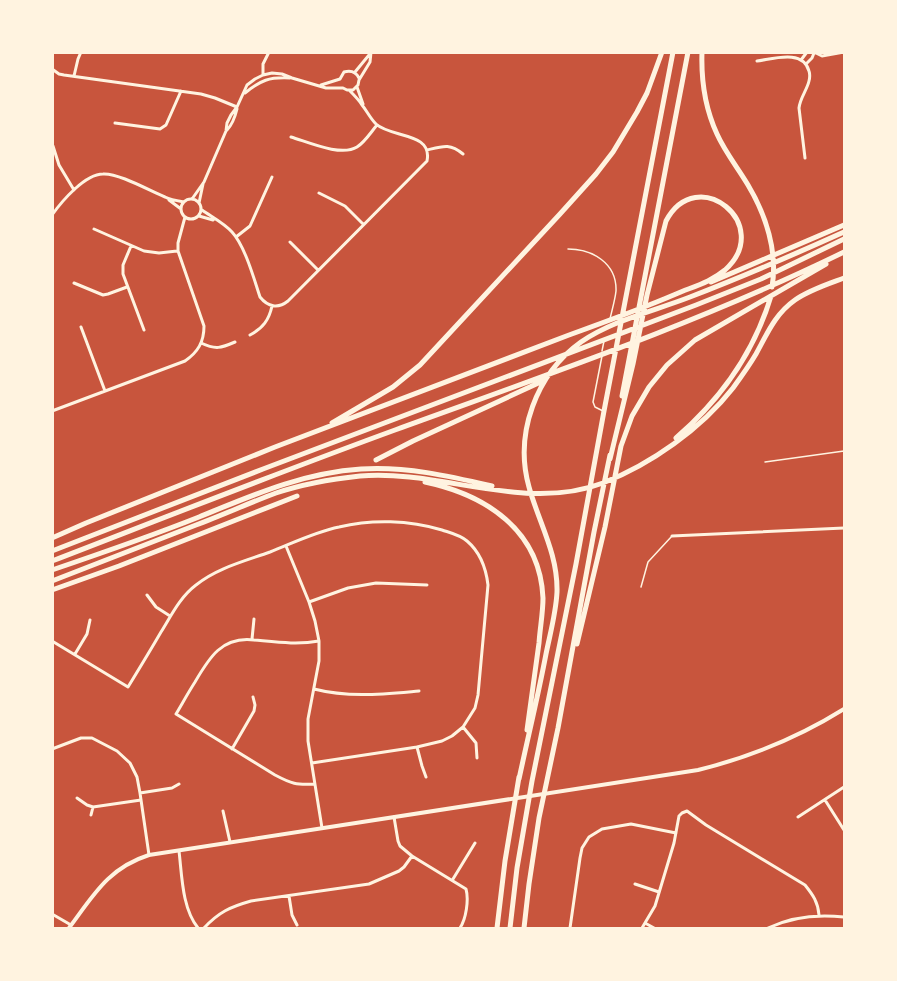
<svg xmlns="http://www.w3.org/2000/svg" width="897" height="981" viewBox="0 0 897 981" font-family="'PT Sans',sans-serif">
  <style>
    .lines { fill: none; stroke-linecap: round; stroke-linejoin: round }
    .service { stroke: #fff3e0; stroke-width: 1.5 }
    .minor { stroke: #fff3e0; stroke-width: 3 }
    .tertiary { stroke: #fff3e0; stroke-width: 4 }
    .motorway { stroke: #fff3e0; stroke-width: 5 }
  </style>
  <rect width="100%" height="100%" fill="#c8553d"/>
  <g class="lines">
    <path class="service" d="M568 249C592 249 617 263 616 291 615 300 612 310 610 319
      M602 351 604 341
      M602 356 593 402 595 407 603 411
      M765 462 844 451
      M641 587 648 562 672 536"/>
    <path class="minor" d="M814 52 822 56 844 52
      M801 60 807 52
      M757 61C773 59 803 49 809 71 810 74 810 77 809 81 807 90 800 98 799 108L805 158
      M806 64 812 58 814 53
      M52 69 59 74 64 75 201 94 215 98 237 107
      M355 72 369 55
      M263 75V64L269 52
      M74 76 78 59 81 52
      M340 79 344 72C351 70 356 72 359 78
      M321 85 340 79
      M357 87 363 104
      M245 93C261 80 269 77 290 78
      M115 123 160 129 166 125 181 91
      M227 130C233 124 235 117 237 109
      M291 137C308 142 341 157 357 147 365 142 371 132 377 125
      M53 146 59 165 74 190
      M427 150C443 146 450 143 463 154
      M319 193 345 206 363 224
      M181 209a10 10 0 1 1 20 0a10 10 0 1 1-20 0Z
      M192 199 204 182 226 131 227 123 231 115 237 107 247 85 255 79 263 75 272 73 282 74 292 78 326 88H343L347 90H353L358 85 359 80 370 62 371 52
      M169 200 181 209
      M199 203 203 184
      M202 210C212 217 224 223 232 232 245 246 254 279 260 297 268 307 278 309 288 301L427 161C433 132 391 138 376 124 370 118 367 111 362 105 359 100 354 95 350 91
      M52 215C62 201 85 174 103 174 119 173 150 191 165 197 171 200 178 201 184 202
      M199 216 213 220
      M94 229 144 251 159 253 177 251
      M236 237 250 226 272 177
      M290 242 318 270
      M131 246 123 265V274L144 330
      M74 283 103 295 108 294 127 287
      M81 327 105 391
      M250 335C263 328 269 320 272 306
      M201 343C216 350 221 348 235 342
      M52 411 185 361C198 352 204 342 204 326L178 251V243L185 217
      M672 536 844 528
      M286 546 309 602 315 621 319 641V661L308 719V741L322 828
      M147 595 156 607 170 616
      M309 602 348 588 376 583 427 585
      M252 639 254 619
      M52 641 128 687C139 669 150 651 161 632 171 616 180 597 196 585 217 568 245 561 270 552 293 543 315 532 339 527 372 519 409 520 442 530 451 533 460 535 467 541 480 552 486 568 488 585L478 695 475 708 463 727 452 736 442 741 417 747 312 763
      M75 654 87 634 90 620
      M314 689C349 698 384 694 419 691
      M463 727 476 743 477 758
      M417 747 422 766 426 777
      M52 749 81 738H92L117 751 130 763 137 777 140 793 149 855
      M232 749 254 711 255 705 253 697
      M315 784C296 785 292 784 275 775L176 714C182 704 188 693 195 682 209 658 222 636 254 640 276 642 297 645 319 641
      M140 793 172 788 179 784
      M77 798 87 805 93 807 141 800
      M825 800 844 830
      M223 811 230 842
      M91 815 93 807
      M394 817 398 841 400 846 412 856 466 889C469 900 466 919 460 928
      M798 817 844 787
      M179 851C182 876 182 908 198 928
      M453 879 475 843
      M635 884 659 892
      M289 896 292 915 297 925
      M52 914 71 925
      M645 923 654 928
      M204 928C219 912 230 907 251 901L369 884 399 871 404 867 412 856
      M570 928 580 858 582 848 589 837 602 829 631 824 676 833
      M642 928 655 906 674 843 679 816 682 813 687 811 706 825 805 885C813 895 818 902 819 915
      M768 928C793 916 817 914 844 917"/>
    <path class="tertiary" d="M69 928C93 896 108 868 149 855L698 770C751 757 799 737 844 709"/>
    <path class="motorway" d="M702 52C701 81 705 108 717 134 725 152 738 168 748 185 766 215 778 252 772 287
      M711 282 844 225
      M622 396 688 52
      M332 423 393 387 420 365 560 214 596 174 613 152 637 112 647 93 662 52
      M676 438C720 400 754 353 771 296
      M376 460 413 441 545 380
      M425 482C486 495 540 530 543 598 543 613 540 628 539 643 535 672 531 701 527 730
      M52 538 86 523 275 447 569 335C605 322 641 309 676 294 692 287 711 282 725 270 775 225 697 162 666 221L647 295 633 364 610 459
      M52 551 263 469 696 305 761 279 844 239
      M52 561C166 517 280 472 395 430 546 375 699 323 844 252
      M52 570C102 553 151 536 199 517 253 495 302 473 361 469 405 466 449 476 492 486
      M52 581C100 562 148 544 196 525 223 515 249 503 276 493 303 484 332 479 360 476 440 469 524 513 603 483 651 464 701 429 733 388 741 377 749 366 756 354 767 334 775 314 795 300 809 290 828 284 844 278
      M52 590 119 566 297 496
      M577 644 605 527 621 446 632 416 649 387 667 365 695 340 826 264
      M519 779C528 737 538 696 546 654 550 634 556 613 557 592 558 554 539 523 529 487 514 434 536 374 581 342 613 320 654 311 690 297 742 277 793 255 844 232
      M497 928 505 861 519 777
      M510 928 517 868 532 781 576 564 604 411 673 52
      M524 928 529 884 539 818 558 728 594 532 610 455"/>
  </g>
  <rect width="897" height="981" fill="none" stroke="#fff3e0" stroke-width="108"/>
</svg>
